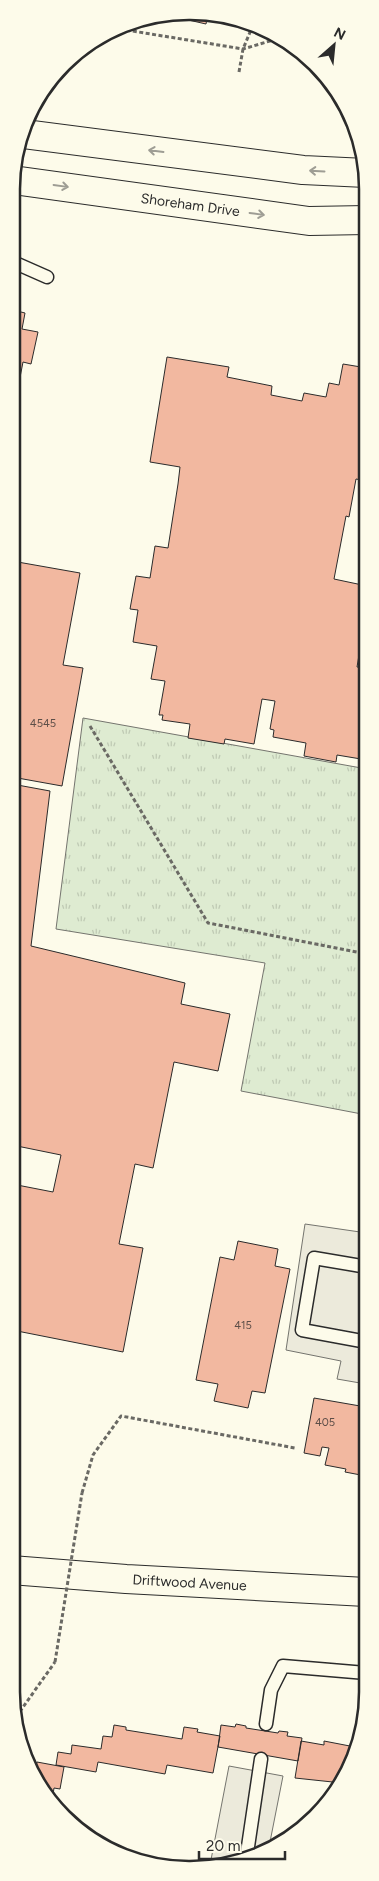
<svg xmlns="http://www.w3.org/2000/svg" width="379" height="1881" viewBox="0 0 379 1881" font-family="Figtree,sans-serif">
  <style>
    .park { fill: url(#park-tufts); stroke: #74746e }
    .parking { fill: #eceadb; stroke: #74746e }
    .building { fill: #f2b8a0; stroke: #2b2b2b }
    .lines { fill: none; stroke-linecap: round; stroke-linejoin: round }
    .service-casing { stroke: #2b2b2b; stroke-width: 15 }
    .tertiary-casing { stroke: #2b2b2b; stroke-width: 30 }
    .path { stroke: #6a6964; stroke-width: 3; stroke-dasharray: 4 2.5; stroke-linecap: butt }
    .service { stroke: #fdfbea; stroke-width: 12 }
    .tertiary { stroke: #fdfbea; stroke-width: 28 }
    .path-bridge { stroke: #6a6964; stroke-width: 3; stroke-dasharray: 4 2.5; stroke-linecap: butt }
    .oneway { stroke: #9e9d94 }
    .labels { text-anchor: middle; stroke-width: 4; stroke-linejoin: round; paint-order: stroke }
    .number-label { font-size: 11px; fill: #5d4e48 }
    .street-label { font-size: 14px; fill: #2b2b2b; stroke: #fdfbea }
    .rim { fill: none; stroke: #2b2b2b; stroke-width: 2.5 }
  </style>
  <defs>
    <pattern id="park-tufts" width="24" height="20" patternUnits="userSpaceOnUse" patternTransform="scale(1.25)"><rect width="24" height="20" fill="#deebd1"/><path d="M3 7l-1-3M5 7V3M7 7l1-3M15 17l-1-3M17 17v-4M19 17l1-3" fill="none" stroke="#bfcab4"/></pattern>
  </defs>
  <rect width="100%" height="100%" fill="#fdfbea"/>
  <path class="park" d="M83 718 367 769V1115L241 1091 265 963 56 929Z"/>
  <path class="parking" d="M305 1224 367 1233 366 1384 337 1379 341 1361 286 1350Z
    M229 1766 283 1776 269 1847 247 1860 210 1865Z"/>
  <path class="building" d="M208 13 206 24 171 16Z
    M13 310 25 313 22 329 38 332 31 364 23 362 17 393H13Z
    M167 357 229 367 227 377 272 386 271 395 302 401 304 393 326 397 329 383 339 385 343 364 367 368V481L356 479 349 517 346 516 334 579 367 586V607L357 667 367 668V760L337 755 336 762 304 756 306 743 273 737 274 730 270 729 275 701 262 699 254 744 225 739 224 744 188 738 190 724 162 720 163 715H159L165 681 151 679 157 646 133 642 138 610 130 609 136 576 150 578 155 546 168 548 178 484 180 467 150 462Z
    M12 488 20 490 13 523H12Z
    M12 561 80 573 63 665 83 668 62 786 12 777Z
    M12 784 50 791 31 946 185 983 181 1004 230 1014 218 1071 174 1062 153 1168 135 1164 119 1244 143 1248 123 1352 12 1330V1184L53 1192 61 1155 12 1145Z
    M238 1241 278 1249 275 1266 290 1269 265 1393 252 1391 248 1408 214 1401 218 1384 196 1380 220 1257 234 1260Z
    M314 1398 366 1407V1476L345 1472 346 1469 325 1465 329 1448 322 1447 320 1456 304 1453Z
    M236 1724 246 1726V1728L278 1733 279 1731 288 1732 287 1736 302 1738 298 1761 218 1747 221 1725 235 1727Z
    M114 1725 126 1727V1730L182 1739 184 1727 198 1729 197 1732 220 1736 213 1773 167 1765 165 1774 98 1762 96 1772 56 1765 58 1752 71 1754 72 1745 101 1749 103 1736 112 1737Z
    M301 1741 324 1745V1741L355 1747 342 1783 295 1778Z
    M37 1762 64 1767 60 1789 54 1788 52 1801 32 1770 35 1771Z"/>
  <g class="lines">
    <defs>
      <path id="service" d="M13 262 47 277
        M367 1342 302 1330 314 1258 367 1267
        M266 1724 271 1690 283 1666 366 1673
        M246 1860 261 1759"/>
      <g id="tertiary">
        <path d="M24 134 303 170 366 173"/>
        <path id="s1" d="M13 180 309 221 367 220"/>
        <path id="s2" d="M11 1570 126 1579 366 1592"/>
      </g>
    </defs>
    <use href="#service" class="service-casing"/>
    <use href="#tertiary" class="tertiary-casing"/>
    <path class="path" d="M120 29 243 49 280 38
      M239 72 243 49 253 25
      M90 726 208 923 367 954
      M82 1493 93 1455 121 1416 295 1448
      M16 1717 55 1662"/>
    <use href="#service" class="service"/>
    <use href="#tertiary" class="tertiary"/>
    <path class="path-bridge" d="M55 1662 82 1493"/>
  </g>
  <defs><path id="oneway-shaft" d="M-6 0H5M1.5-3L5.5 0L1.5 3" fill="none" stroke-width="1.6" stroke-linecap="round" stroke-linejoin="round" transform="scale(1.25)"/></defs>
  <g class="oneway">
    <use href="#oneway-shaft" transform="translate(156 151) rotate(-173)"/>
    <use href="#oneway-shaft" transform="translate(317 171) rotate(-177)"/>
    <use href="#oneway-shaft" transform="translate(61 186) rotate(8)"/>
    <use href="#oneway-shaft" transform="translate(257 214) rotate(8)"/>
  </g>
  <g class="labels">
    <g class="number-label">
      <text x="43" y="727">4545</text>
      <text x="243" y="1329">415</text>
      <text x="325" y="1426">405</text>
    </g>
    <g class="street-label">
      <text dy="5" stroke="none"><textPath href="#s1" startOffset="179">Shoreham Drive</textPath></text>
      <text dy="5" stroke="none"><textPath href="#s2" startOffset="179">Driftwood Avenue</textPath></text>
    </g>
  </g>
  <path d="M0 0H379V1881H0ZM189 20H190A169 169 0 0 1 359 189V1692A169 169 0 0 1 190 1861H189A169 169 0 0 1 20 1692V189A169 169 0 0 1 189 20Z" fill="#fdfbea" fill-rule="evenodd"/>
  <path class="rim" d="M189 20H190A169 169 0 0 1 359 189V1692A169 169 0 0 1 190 1861H189A169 169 0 0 1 20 1692V189A169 169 0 0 1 189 20Z"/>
  <g transform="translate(334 45) rotate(27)" stroke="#fdfbea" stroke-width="4" paint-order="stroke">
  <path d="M0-4L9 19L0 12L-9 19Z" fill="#2b2b2b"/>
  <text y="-8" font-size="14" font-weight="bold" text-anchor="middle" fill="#2b2b2b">N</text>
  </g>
  <path d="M199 1851v8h86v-8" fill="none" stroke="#2b2b2b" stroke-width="2.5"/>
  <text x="206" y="1851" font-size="15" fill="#2b2b2b" stroke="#fdfbea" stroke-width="4" paint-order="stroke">20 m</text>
</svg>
